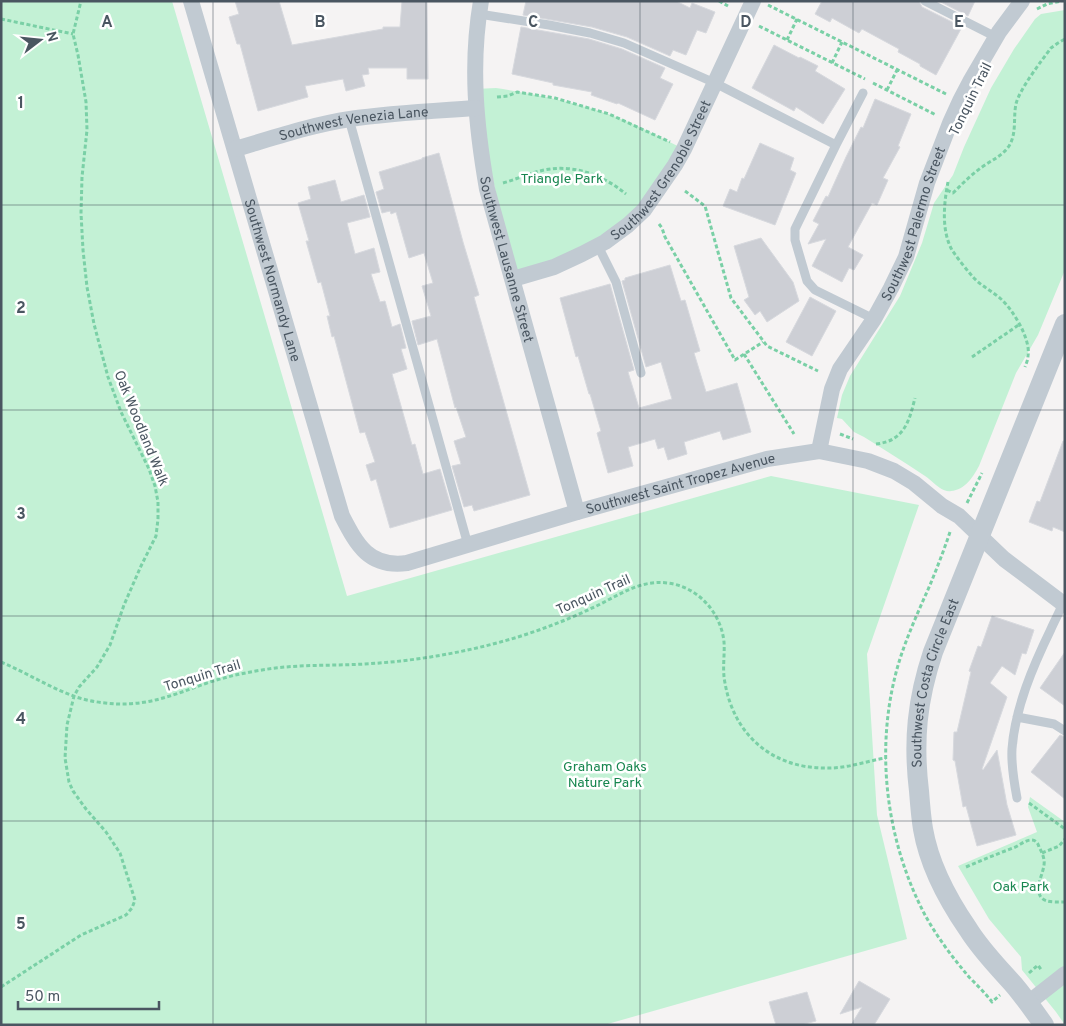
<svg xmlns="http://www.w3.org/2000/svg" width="1066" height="1026" viewBox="0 0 1066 1026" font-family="Overpass,sans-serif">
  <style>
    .green { fill: #c3f1d5 }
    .building { fill: #cdcfd5; stroke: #d7d9de }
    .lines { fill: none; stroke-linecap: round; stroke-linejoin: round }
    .path { stroke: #7ad0a6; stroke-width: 3; stroke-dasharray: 4 2.5; stroke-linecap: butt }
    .service { stroke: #c1cad2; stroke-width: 9 }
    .minor { stroke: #c1cad2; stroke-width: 16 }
    .tertiary { stroke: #c1cad2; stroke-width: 20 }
    .grid { fill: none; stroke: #4a5661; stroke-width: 1; stroke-opacity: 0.55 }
    .labels { text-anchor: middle; stroke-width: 5; stroke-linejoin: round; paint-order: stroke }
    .street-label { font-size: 14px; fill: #4a5661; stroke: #fff }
    .park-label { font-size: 14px; fill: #17864f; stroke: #fff }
    .grid-label { font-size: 16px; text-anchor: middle; font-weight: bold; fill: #4a5661; stroke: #fff; stroke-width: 5; stroke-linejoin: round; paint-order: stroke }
  </style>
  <rect width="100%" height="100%" fill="#f5f3f3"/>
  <path class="green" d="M1 1H172L347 596 771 476 919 505 867 654 877 815 907 939 604 1025H1Z
    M1065 10V270L1038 335 1016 373 979 466C973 477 965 490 951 491 948 492 943 490 940 488 934 484 929 478 922 474 903 461 883 449 864 437L854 432 842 419 837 418 842 395 850 376 900 296 922 243 934 203 953 175 964 147 991 88 1014 49 1035 19 1041 14Z
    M496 88C534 94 571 101 608 114 634 123 659 137 684 149L628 225 513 279 475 89Z
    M1030 797 1065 822V1025L1056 1012 1022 970 1021 957 989 919 958 866 1037 832 1028 807Z"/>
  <path class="building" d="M235 1H279L292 45 383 29V27H400L402 1H427L428 79H407V68H368L369 74 362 75 365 86 346 91 343 79 305 86 308 97 258 111 240 44H237L229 17 239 14Z
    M526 1H676L690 8 692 3 715 12 706 33 697 30 686 55 673 50 670 56 627 37 592 27 523 15Z
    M822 1H919L922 7 962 27 936 75 920 66V64L898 52 899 49 862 29 859 33 832 18 830 22 815 14Z
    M939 1H975L968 16Z
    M521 27 589 39 622 49 665 68 660 78 673 84 655 120 618 103 617 104 591 95 592 92 553 85V83L512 74Z
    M774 45 799 58 800 57 818 66 815 71 845 89 823 124 796 107 794 111 752 88Z
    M875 99 911 114 898 146 900 147 883 178 888 180 877 205 872 203 848 247 863 255 854 270 849 268 842 282 812 266 826 239 808 244 819 224 813 221 826 196 828 197 846 157 861 127 863 128Z
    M760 143 794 158 790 170 796 173 775 225 723 206 730 189 737 192 742 178 744 179Z
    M439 153 463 242 479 295 474 297 530 495 474 511 472 505 464 507 452 466 461 464 454 441 466 437 456 407 455 408 437 339 418 345 412 321 431 316 422 286 433 283 424 253 409 258 396 212 391 214 390 211 382 213 376 192 384 189 379 172 422 159V158Z
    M335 180 341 202 364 195 370 217 347 223 355 254 374 248 380 272 371 274 380 302 385 301 392 327 400 324 406 348 401 349 407 369 392 374 412 445 415 444 423 474 440 469 452 510 390 528 376 479 371 481 366 465 375 462 365 432 360 433 334 336 332 337 327 316H330L321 282 318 283 306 241H309L298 203 311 199 308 187Z
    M761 238 793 282 799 301 767 322 760 311 755 315 744 300 749 297 734 246Z
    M670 265 681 301 685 300 700 351 694 353 706 392 737 383 751 432 723 440 720 431 684 442 687 454 668 460 664 447 658 449 655 439 628 447 633 466 608 473 597 433 601 431 590 394H589L578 356 576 357 560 298 610 284 634 370 628 372 639 408 672 399 661 362 646 367 622 281 625 280V278Z
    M810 297 836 311 812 356 786 342Z
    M1063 441H1065V532L1053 527 1052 531 1029 522 1037 501 1040 502Z
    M992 616 1034 630 1026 654 1022 653 1015 675 1002 666 990 683 1007 697 982 769 983 770 997 750 1007 805 1016 835 977 846 966 806 963 807 955 761 953 760 954 732H957L971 672 969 671 978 646 981 647Z
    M1065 652V706L1040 688Z
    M1060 735 1065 737V799L1031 772Z
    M859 981 890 999 874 1025H851L862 1007 840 1014Z
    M807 992 816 1021 801 1025H776L769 1002Z"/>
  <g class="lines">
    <path class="path" d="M719 1 728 6
      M768 5 946 94
      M1037 9 1047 4 1062 1
      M1 19 73 34
      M759 26 865 79
      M787 40 797 19
      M832 63 842 42
      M873 83 936 115
      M887 90 897 70
      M497 97 508 96 517 92 555 98 609 114 670 142
      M948 182C944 203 941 230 952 250 958 259 966 269 973 277 981 286 992 291 1001 299 1013 310 1031 339 1028 356 1028 360 1026 364 1025 367
      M503 183C517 179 530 173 544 170 574 164 603 175 626 194
      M947 190 953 193C963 183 973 173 985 165 994 159 1003 155 1009 146 1017 133 1013 118 1016 104 1019 90 1042 60 1051 48L1058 43 1065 39
      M685 191 705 206 731 298 767 346 818 371
      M659 224 662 228 665 237 735 360 763 342
      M744 354 794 434
      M972 357 1020 324
      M840 434 853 439
      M876 444C904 441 909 422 915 398
      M967 503 982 473
      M950 532C944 550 937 568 930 585 919 610 907 636 899 662 874 745 885 839 925 915 937 937 953 958 969 977 977 985 985 993 992 1002L1000 995
      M1 662C25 672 47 686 71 695 85 701 102 703 117 704 151 705 176 694 207 683 225 677 243 673 262 670 296 664 331 666 365 664 417 661 468 652 518 637 543 629 567 620 590 609 615 598 639 579 667 583 697 586 721 612 724 642 725 655 722 669 725 683 734 735 772 768 825 768 846 769 866 761 886 758
      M1029 803 1065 829
      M1042 853 1059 846 1065 839
      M966 867C982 860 997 854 1013 848 1019 846 1025 840 1031 840 1036 840 1038 843 1039 847 1042 852 1045 859 1044 865 1043 872 1040 878 1039 884 1036 904 1051 902 1065 902
      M1029 973 1038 965 1042 971
      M1 987 81 935 126 915 132 908 135 900 120 853 106 832 86 809 73 791 69 782 65 758 67 725 74 696 79 687 97 667 110 645 124 605 141 566 156 536 158 519V502L155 486 149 469 121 412 108 377 94 324 87 287 83 250 81 213 82 177 87 130 86 102 78 55 73 34 81 1"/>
    <path class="service" d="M925 1 996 37
      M479 14 549 25 590 33 624 43 715 83 836 145
      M863 93 836 145 795 229V240L807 281 815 290 874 319
      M349 119 468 545
      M598 246 616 282 641 373
      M1017 717 1054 724 1065 731
      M1017 798C1014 782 1011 765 1012 749 1015 708 1033 666 1051 629 1055 620 1060 611 1064 601"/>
    <g class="minor">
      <path id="s1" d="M191 1 342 516C357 545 369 568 407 563L577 512 767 459 819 451 868 461 894 471 914 483 942 506 959 516 1004 559 1065 605"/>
      <path id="s2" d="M481 1C470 65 476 126 487 189L577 512"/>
      <path id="s3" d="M235 149C273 138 311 125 350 119 391 113 434 111 476 108"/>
      <path id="s4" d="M513 279 554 267 582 254 605 242 628 225 644 210 675 165 684 149 753 1"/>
      <path id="s5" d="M819 451 832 389 840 369 874 319 891 288 906 257 927 183 950 123 960 101 971 80 999 32 1022 1"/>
      <path d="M1028 1003 1065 974"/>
    </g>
    <path class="tertiary" id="s6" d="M1044 1025C1034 1011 1025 998 1014 985 998 967 981 950 968 929 948 900 929 864 923 829 921 817 920 804 919 791 913 741 917 700 933 652L1065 324"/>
  </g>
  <path class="grid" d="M213 1V1025M426 1V1025M640 1V1025M853 1V1025M1 205H1065M1 410H1065M1 616H1065M1 821H1065"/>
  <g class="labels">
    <g class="street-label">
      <text transform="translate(970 99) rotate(-64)" y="5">Tonquin Trail</text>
      <text dy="5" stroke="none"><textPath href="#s3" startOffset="122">Southwest Venezia Lane</textPath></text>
      <text dy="5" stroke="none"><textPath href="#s4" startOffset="192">Southwest Grenoble Street</textPath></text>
      <text dy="5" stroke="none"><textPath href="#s5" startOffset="249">Southwest Palermo Street</textPath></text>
      <text dy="5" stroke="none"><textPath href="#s2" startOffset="262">Southwest Lausanne Street</textPath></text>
      <text dy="5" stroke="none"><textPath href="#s1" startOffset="291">Southwest Normandy Lane</textPath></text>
      <text transform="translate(142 428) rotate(68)" y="5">Oak Woodland Walk</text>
      <text dy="5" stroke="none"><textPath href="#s1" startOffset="909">Southwest Saint Tropez Avenue</textPath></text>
      <text transform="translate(593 594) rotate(-24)" y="5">Tonquin Trail</text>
      <text transform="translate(202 675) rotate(-17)" y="5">Tonquin Trail</text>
      <text dy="5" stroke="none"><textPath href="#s6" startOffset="382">Southwest Costa Circle East</textPath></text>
    </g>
    <g class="park-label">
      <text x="562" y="183">Triangle Park</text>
      <text x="605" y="771">Graham Oaks<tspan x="605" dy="16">Nature Park</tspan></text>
      <text x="1021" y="891">Oak Park</text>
    </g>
  </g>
  <g class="grid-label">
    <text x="107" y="27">A</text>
    <text x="320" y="27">B</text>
    <text x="533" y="27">C</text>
    <text x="746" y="27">D</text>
    <text x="959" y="27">E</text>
    <text x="21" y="108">1</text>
    <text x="21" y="313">2</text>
    <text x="21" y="519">3</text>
    <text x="21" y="724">4</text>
    <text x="21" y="929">5</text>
  </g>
  <rect width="1066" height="1026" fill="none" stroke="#4a5661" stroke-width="5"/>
  <g transform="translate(40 40) rotate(74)" stroke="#ffffff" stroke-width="4" paint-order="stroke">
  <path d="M0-4L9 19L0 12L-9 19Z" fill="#4a5661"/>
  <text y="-8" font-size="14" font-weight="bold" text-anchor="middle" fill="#4a5661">N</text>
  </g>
  <path d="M18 1001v8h141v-8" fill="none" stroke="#4a5661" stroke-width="2.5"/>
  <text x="25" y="1001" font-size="15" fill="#4a5661" stroke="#ffffff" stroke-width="4" paint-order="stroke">50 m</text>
</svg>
